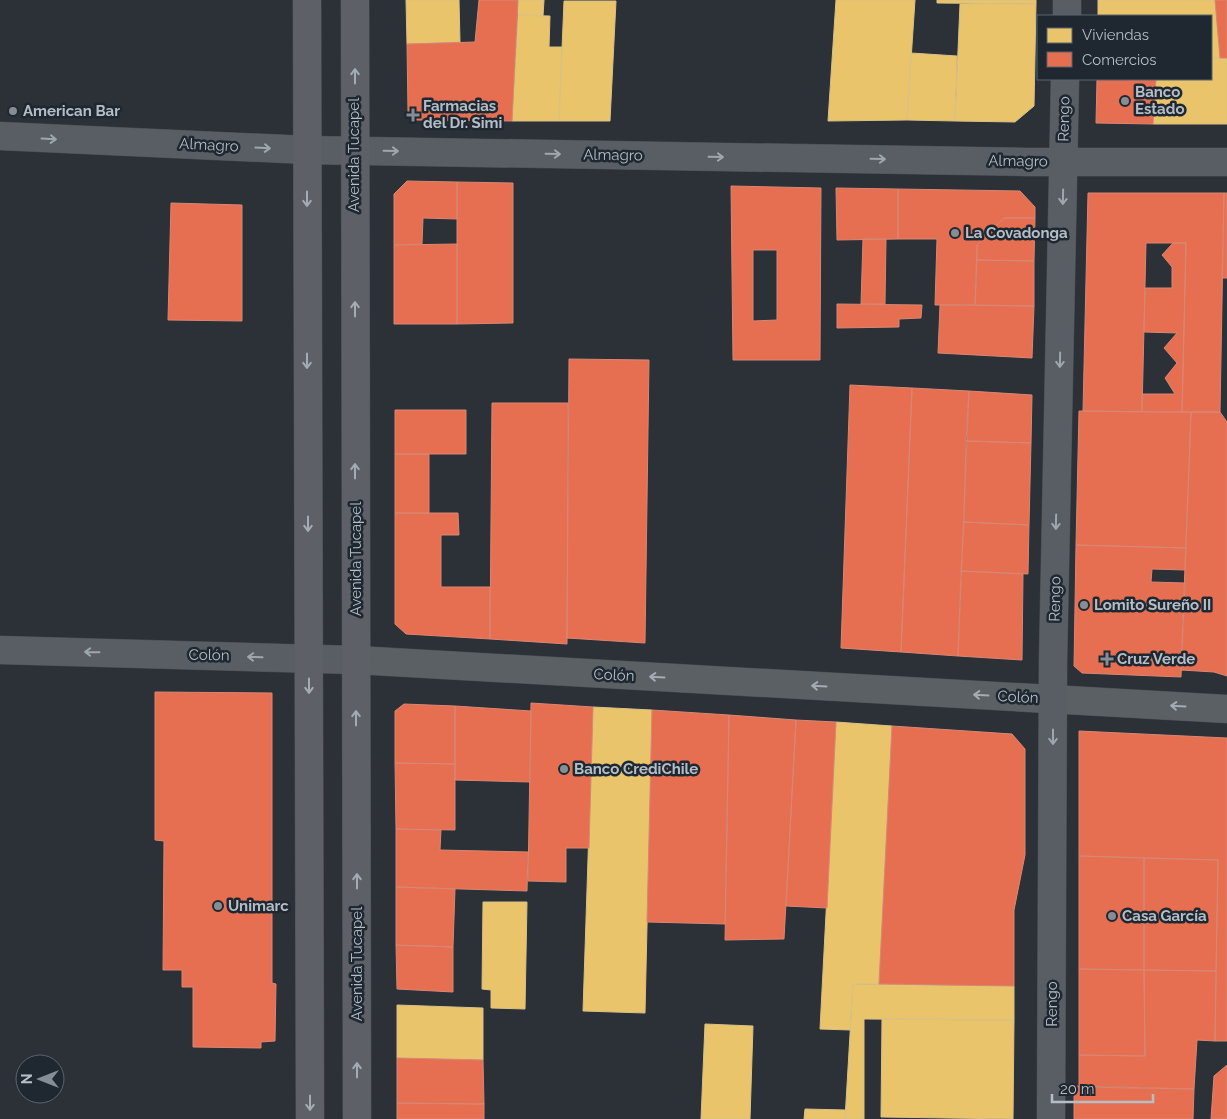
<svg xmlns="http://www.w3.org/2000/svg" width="1227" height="1119" viewBox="0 0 1227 1119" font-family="Raleway,sans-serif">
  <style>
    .homes { fill: #e9c46a; stroke: #d9c286 }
    .shops { fill: #e76f51; stroke: #d88774; fill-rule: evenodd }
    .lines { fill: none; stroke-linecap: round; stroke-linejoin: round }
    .street-casing { stroke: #494d52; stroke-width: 29 }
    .secondary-casing { stroke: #494d52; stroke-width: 29 }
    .primary-casing { stroke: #494e54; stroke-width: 29 }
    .street { stroke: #5b6065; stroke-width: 28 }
    .secondary { stroke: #595e64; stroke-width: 28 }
    .primary { stroke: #5d6167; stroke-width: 28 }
    .oneway { stroke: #a3abb4 }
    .oneway2 { stroke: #9ea6ae }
    .oneway3 { stroke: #a3abb3 }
    .poi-dot { fill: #858d95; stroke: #1f2831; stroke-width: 2 }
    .labels { text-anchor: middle; stroke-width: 5; stroke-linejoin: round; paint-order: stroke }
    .poi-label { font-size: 15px; font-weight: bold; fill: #b5bec7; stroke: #1f2831; text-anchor: start }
    .street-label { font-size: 15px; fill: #b5bec7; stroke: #1f2831 }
  </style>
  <rect width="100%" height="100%" fill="#2b3137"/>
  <path class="homes" d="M406 0H459L460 42 407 44Z
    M518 0H544L543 16 518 15Z
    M836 0H915L907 120 828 121Z
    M937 0H1036V4L937 3Z
    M1098 0H1215L1220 58H1211V16H1098Z
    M564 1H616L610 121H559Z
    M960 4H1036L1034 106 1015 122 955 121Z
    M518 15 550 16 549 47H562L559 121H512Z
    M911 53 957 56 955 121 907 120Z
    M1211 58H1227V124H1153L1156 79H1211Z
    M593 707 652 710 645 1013 583 1011Z
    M836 722 892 726 879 984H853L850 1030 820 1029Z
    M483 902H527L525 1009 491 1008V990L482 989Z
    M853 984 1014 986V1020L864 1019V1119H845Z
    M397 1005 483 1008V1060L397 1058Z
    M882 1019 1014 1020 1013 1119 881 1117Z
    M705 1024 753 1026 750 1119H701Z
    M805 1109 846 1110 845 1119H804Z"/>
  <path class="shops" d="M479 0H518L512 121 416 120 408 112 407 44 475 42Z
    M1215 0H1227V58H1220Z
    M1097 79H1156L1153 124 1096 123Z
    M407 181 457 182V219L423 218 422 244 394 245V194Z
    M457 182 513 183V323L457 324Z
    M731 186 821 188 820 360H733ZM753 250H777V320L753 321Z
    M836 188 898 189V239L837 240Z
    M898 189 1020 191 1035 207V218H1004L977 245 975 305H935L937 239H898Z
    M1088 193H1224L1220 412H1182L1186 243H1146L1142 412 1083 411Z
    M1224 193H1227V278H1222Z
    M171 203 242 205V321L168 320Z
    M1004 218H1035L1034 261 977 260V245Z
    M863 239H886L885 304H861Z
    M1173 243H1186L1182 412H1142V394H1175L1165 378 1177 363 1164 348 1177 333 1144 332 1145 288H1172V267L1162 255Z
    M457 244V324H394V245Z
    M977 260 1034 261V306L975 305Z
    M837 304 922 305 921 318 899 319V327L837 328Z
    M940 305 1034 306 1032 358 938 353Z
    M569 359 649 360 645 643 567 638Z
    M850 385 912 388 901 652 841 648Z
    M912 388 969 391 958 656 901 652Z
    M969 391 1032 395 1031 443 966 441Z
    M492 403H568L567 644 490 639Z
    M395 410H466V454H395Z
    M1079 411 1191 412 1186 548 1076 545Z
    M1191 412H1220L1227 422V676L1214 672 1181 670Z
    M966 441 1031 443 1029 525 964 522Z
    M395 454H429V513H395Z
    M395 513H458L459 535H441V587H490V639L406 634 395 624Z
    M964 522 1029 525 1028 574 961 571Z
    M1076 545 1186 548 1185 570 1152 569 1151 582 1185 583 1181 677 1082 673 1074 666Z
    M961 571 1023 574 1022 660 958 656Z
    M155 692 272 693V983L276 984 275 1041 261 1042V1048L193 1047V987H182V970H163L164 841 155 840Z
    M531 703 593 707 589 848H566V882L528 881Z
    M404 704 455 706V764L395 763V711Z
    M455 706 531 711 530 782 455 780Z
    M652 710 729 715 725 924 647 922Z
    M729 715 796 720 784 939 725 940Z
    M796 720 836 722 827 908 786 906Z
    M892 726 1012 734 1025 749V855L1014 910V986L879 984Z
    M1079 731 1227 738V1041H1215L1218 860 1079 856Z
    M395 763 455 764V830L396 829Z
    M396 829 441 830 440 850 528 852 527 891 396 887Z
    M1079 856 1144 858V970L1079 969Z
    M1144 858 1218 860 1216 971 1144 970Z
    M396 887 455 889 453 947 396 945Z
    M396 945 453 947V992L397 989Z
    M1079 969 1144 970 1145 1056 1079 1055Z
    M1144 970 1216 971 1215 1041 1197 1040 1194 1089 1079 1087V1055L1145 1056Z
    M397 1058 483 1060 484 1104 397 1103Z
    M1227 1065V1119H1211L1214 1076Z
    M1074 1086 1194 1089 1193 1119H1074Z
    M397 1103 484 1104V1119H397Z"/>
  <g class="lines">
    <defs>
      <path id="street" d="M356 660 1227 709"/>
      <path id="secondary" d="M1067 16V0
        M0 136 307 150 1026 162H1227
        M0 650 356 660
        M1051 1119 1053 662 1065 79"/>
      <path id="primary" d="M307 0 310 1119
        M355 0 357 1119"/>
    </defs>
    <use href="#street" class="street-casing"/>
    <use href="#secondary" class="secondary-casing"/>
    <use href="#primary" class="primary-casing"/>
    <use href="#street" class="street"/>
    <use href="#secondary" class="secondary"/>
    <use href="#primary" class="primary"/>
  </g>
  <defs><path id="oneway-shaft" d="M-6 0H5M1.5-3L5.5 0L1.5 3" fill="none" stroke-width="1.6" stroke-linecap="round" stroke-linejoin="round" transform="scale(1.25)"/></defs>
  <g class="oneway">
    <use href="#oneway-shaft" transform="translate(355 76) rotate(-90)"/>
    <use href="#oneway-shaft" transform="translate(307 199) rotate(90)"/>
    <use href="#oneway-shaft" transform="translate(355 309) rotate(-90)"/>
    <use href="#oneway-shaft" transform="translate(307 361) rotate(90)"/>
    <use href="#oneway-shaft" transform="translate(355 471) rotate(-90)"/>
    <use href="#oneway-shaft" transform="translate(308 524) rotate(90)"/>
    <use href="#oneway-shaft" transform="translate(309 686) rotate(90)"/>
    <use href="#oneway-shaft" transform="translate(356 718) rotate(-90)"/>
    <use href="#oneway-shaft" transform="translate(357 881) rotate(-90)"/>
    <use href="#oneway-shaft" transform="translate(357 1070) rotate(-90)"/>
    <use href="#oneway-shaft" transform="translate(310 1103) rotate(90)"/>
  </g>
  <g class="oneway2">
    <use href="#oneway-shaft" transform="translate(49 139) rotate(3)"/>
    <use href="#oneway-shaft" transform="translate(263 148) rotate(3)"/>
    <use href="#oneway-shaft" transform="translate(391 151) rotate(1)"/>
    <use href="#oneway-shaft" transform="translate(553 154) rotate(1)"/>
    <use href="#oneway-shaft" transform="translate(716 157) rotate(1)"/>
    <use href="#oneway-shaft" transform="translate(878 159) rotate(1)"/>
    <use href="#oneway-shaft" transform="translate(1063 197) rotate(91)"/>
    <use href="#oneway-shaft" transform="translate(1060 360) rotate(91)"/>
    <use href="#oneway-shaft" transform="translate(1056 522) rotate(91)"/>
    <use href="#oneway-shaft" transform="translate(92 652) rotate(-179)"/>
    <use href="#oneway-shaft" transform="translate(255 657) rotate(-179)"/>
    <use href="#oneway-shaft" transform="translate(1053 737) rotate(90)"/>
  </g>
  <g class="oneway3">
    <use href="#oneway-shaft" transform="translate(657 677) rotate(-177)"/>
    <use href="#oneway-shaft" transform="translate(819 686) rotate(-177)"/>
    <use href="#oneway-shaft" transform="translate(981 695) rotate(-177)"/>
    <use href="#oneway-shaft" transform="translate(1178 706) rotate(-177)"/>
  </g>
  <g class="poi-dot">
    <circle cx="1125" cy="101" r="5"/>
    <circle cx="13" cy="111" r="5"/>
    <path d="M410.5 107.5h5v5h5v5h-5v5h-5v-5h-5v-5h5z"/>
    <circle cx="955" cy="233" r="5"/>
    <circle cx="1084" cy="605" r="5"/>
    <path d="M1104.5 651.5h5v5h5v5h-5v5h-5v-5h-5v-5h5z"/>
    <circle cx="564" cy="769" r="5"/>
    <circle cx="218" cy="906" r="5"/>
    <circle cx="1112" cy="916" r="5"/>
  </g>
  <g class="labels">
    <g class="poi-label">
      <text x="1135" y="97">Banco<tspan x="1135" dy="17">Estado</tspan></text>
      <text x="423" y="111">Farmacias<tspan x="423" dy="17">del Dr. Simi</tspan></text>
      <text x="23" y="116">American Bar</text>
      <text x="965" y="238">La Covadonga</text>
      <text x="1094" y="610">Lomito Sureño II</text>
      <text x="1117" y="664">Cruz Verde</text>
      <text x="574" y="774">Banco CrediChile</text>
      <text x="228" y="911">Unimarc</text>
      <text x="1122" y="921">Casa García</text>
    </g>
    <g class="street-label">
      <text transform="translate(1064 119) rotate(-89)" y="5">Rengo</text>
      <text transform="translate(209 145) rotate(3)" y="5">Almagro</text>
      <text transform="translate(354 155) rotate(-90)" y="5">Avenida Tucapel</text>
      <text transform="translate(613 155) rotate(1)" y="5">Almagro</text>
      <text transform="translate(1018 161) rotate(1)" y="5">Almagro</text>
      <text transform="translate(356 559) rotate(-90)" y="5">Avenida Tucapel</text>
      <text transform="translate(1055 599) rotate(-89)" y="5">Rengo</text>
      <text transform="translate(209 655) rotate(1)" y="5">Colón</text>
      <text transform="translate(614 675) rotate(3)" y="5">Colón</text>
      <text transform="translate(1018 697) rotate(3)" y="5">Colón</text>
      <text transform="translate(357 964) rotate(-90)" y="5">Avenida Tucapel</text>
      <text transform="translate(1052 1004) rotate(-90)" y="5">Rengo</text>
    </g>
  </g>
  <rect x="1037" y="15" width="175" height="65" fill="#1f2831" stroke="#5b646d"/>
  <rect x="1047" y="28" width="25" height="15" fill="#e9c46a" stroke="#5b646d"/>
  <text x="1082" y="40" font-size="15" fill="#b5bec7">Viviendas</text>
  <rect x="1047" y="52" width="25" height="15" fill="#e76f51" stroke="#5b646d"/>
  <text x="1082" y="65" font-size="15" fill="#b5bec7">Comercios</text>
  <g transform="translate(40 1079) rotate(270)"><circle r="24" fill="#1f2831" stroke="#5b646d"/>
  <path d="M0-4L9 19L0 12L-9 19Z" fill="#858d95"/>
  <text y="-8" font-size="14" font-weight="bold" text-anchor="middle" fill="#b5bec7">N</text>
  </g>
  <path d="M1052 1094v8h101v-8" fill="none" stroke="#b5bec7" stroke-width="2.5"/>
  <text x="1060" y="1094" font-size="15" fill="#b5bec7" stroke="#1f2831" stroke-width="4" paint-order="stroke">20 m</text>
</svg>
